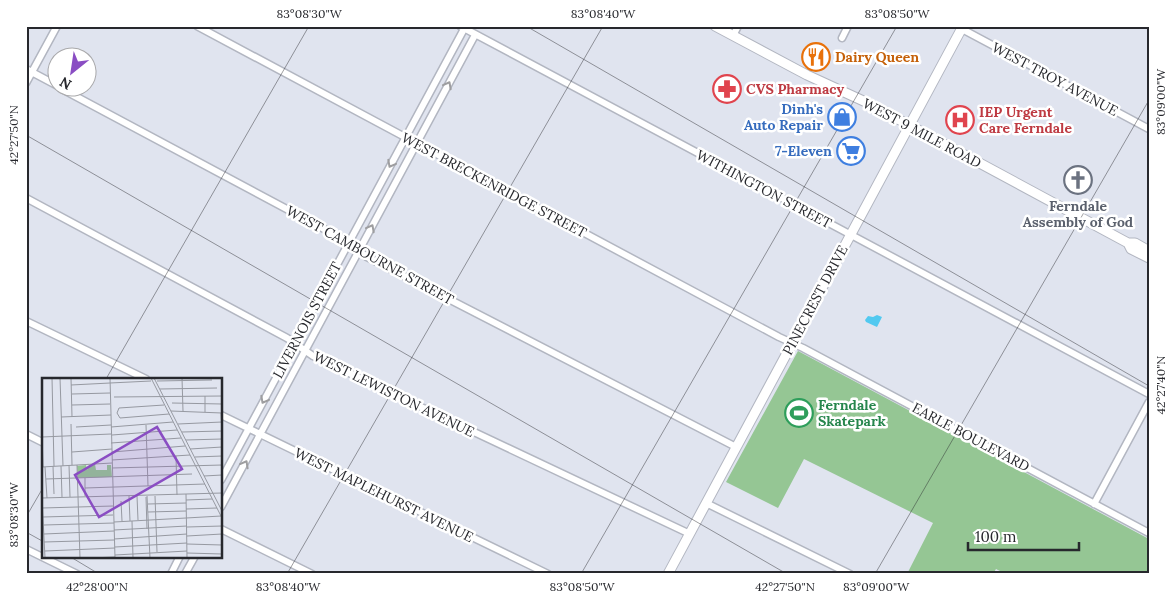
<svg xmlns="http://www.w3.org/2000/svg" width="1175" height="600" viewBox="0 0 1175 600" font-family="Lora,serif">
  <style>
    .green { fill: #95c694 }
    .water { fill: #52c9f0 }
    .lines { fill: none; stroke-linecap: round; stroke-linejoin: round }
    .street-casing { stroke: #b2b6c1; stroke-width: 9 }
    .secondary-casing { stroke: #b2b6c1; stroke-width: 11 }
    .street { stroke: #fff; stroke-width: 6 }
    .secondary { stroke: #fff; stroke-width: 9 }
    .oneway { stroke: #9e9ea0 }
    .ticks { fill: none; stroke: #27282d; stroke-width: 1; stroke-opacity: 0.45 }
    .labels { text-anchor: middle; stroke-width: 5; stroke-linejoin: round; paint-order: stroke }
    .food-label { font-size: 14px; font-weight: bold; fill: #c56008; stroke: #fff; text-anchor: start }
    .street-label { font-size: 14px; fill: #27282d; stroke: #fff }
    .health-label { font-size: 14px; font-weight: bold; fill: #be3a42; stroke: #fff; text-anchor: start }
    .shop-label { font-size: 14px; font-weight: bold; fill: #366cbe; stroke: #fff; text-anchor: end }
    .worship-label { font-size: 14px; font-weight: bold; fill: #5b616d; stroke: #fff }
    .leisure-label { font-size: 14px; font-weight: bold; fill: #27864d; stroke: #fff; text-anchor: start }
    .inset-road { fill: none; stroke: #9699a1; stroke-width: 1 }
    .view { fill: #8a4dc3; fill-opacity: 0.15; stroke: #8a4dc3; stroke-width: 2.5 }
    .inset-edge { fill: none; stroke: #27282d; stroke-width: 2.5 }
    .neatline { fill: none; stroke: #27282d; stroke-width: 2 }
    .ticks-label { font-size: 12px; text-anchor: middle; fill: #27282d }
  </style>
  <rect width="100%" height="100%" fill="#e0e4ef"/>
  <path class="green" d="M798 351 1149 539V574H1006L996 569 993 574H907L933 523 804 459 778 508 726 482Z"/>
  <path class="water" d="M877 315 882 317 877 327 866 322 865 320 868 316 873 317Z"/>
  <g class="lines">
    <defs>
      <path id="street" d="M197 26 779 337 803 348 1149 533
        M460 26 1149 394
        M962 29 1149 129
        M733 36 738 26
        M842 38 848 26
        M26 69 58 86
        M26 83 57 26
        M60 88 341 238 367 257 736 447
        M26 198 287 338 313 356 690 534
        M26 321 146 379
        M221 415 548 574
        M26 434 44 443
        M221 480 464 29
        M706 503 850 574
        M1094 504 1149 402
        M221 507 475 35
        M221 529 312 574
        M26 549 77 574
        M171 574 180 556
        M185 574 195 556"/>
      <path id="secondary" d="M715 26 807 75 870 104 1128 243H1135L1149 251
        M1128 243 1131 249 1149 258
        M668 574 963 26"/>
    </defs>
    <use href="#street" class="street-casing"/>
    <use href="#secondary" class="secondary-casing"/>
    <use href="#street" class="street"/>
    <use href="#secondary" class="secondary"/>
  </g>
  <defs><path id="oneway-chevron" d="M-2-3.5L2.5 0L-2 3.5" fill="none" stroke-width="1.6" stroke-linecap="round" stroke-linejoin="round" transform="scale(1.25)"/></defs>
  <g class="oneway">
    <use href="#oneway-chevron" transform="translate(448 85) rotate(-62)"/>
    <use href="#oneway-chevron" transform="translate(391 164) rotate(118)"/>
    <use href="#oneway-chevron" transform="translate(371 228) rotate(-62)"/>
    <use href="#oneway-chevron" transform="translate(264 400) rotate(118)"/>
    <use href="#oneway-chevron" transform="translate(245 464) rotate(-61)"/>
  </g>
  <path class="ticks" d="M526 26 1149 386M26 135 787 574M106 379 309 26M26 517 44 486M26 532 44 542M69 556 99 574M287 574 603 26M581 574 897 26M875 574 1149 100"/>
  <defs>
    <symbol id="restaurant-ring" viewBox="-11 -11 22 22"><circle r="9.5" fill="#fff" stroke="#e8710a" stroke-width="1.5"/><path d="M-5-6h1v4h1v-4h1v4h1v-4h1v5L-1.5 .5V6h-2V.5L-5-1ZM5-6V6H3V1.5H1.5Q1.5-4 5-6Z" fill="#e8710a"/></symbol>
    <symbol id="pharmacy-ring" viewBox="-11 -11 22 22"><circle r="9.5" fill="#fff" stroke="#e0444e" stroke-width="1.5"/><path d="M-2-6h4v4h4v4h-4v4h-4v-4h-4v-4h4Z" fill="#e0444e"/></symbol>
    <symbol id="shop-ring" viewBox="-11 -11 22 22"><circle r="9.5" fill="#fff" stroke="#3f7fe0" stroke-width="1.5"/><path d="M-5-2.5h2.3a2.7 3.5 0 0 1 5.4 0H5L5.5 6h-11ZM-1.5-2.5h3a1.5 2.3 0 0 0-3 0Z" fill="#3f7fe0"/></symbol>
    <symbol id="hospital-ring" viewBox="-11 -11 22 22"><circle r="9.5" fill="#fff" stroke="#e0444e" stroke-width="1.5"/><path d="M-5-5h3v3.5h4V-5h3V5h-3V1.5h-4V5h-3Z" fill="#e0444e"/></symbol>
    <symbol id="supermarket-ring" viewBox="-11 -11 22 22"><circle r="9.5" fill="#fff" stroke="#3f7fe0" stroke-width="1.5"/><path d="M-6-5.5h2.5l.6 2H6L4.5 2H-2.5L-4.4-4H-6ZM-1.5 3.2a1.3 1.3 0 1 0 .1 0ZM3 3.2a1.3 1.3 0 1 0 .1 0Z" fill="#3f7fe0"/></symbol>
    <symbol id="church-ring" viewBox="-11 -11 22 22"><circle r="9.5" fill="#fff" stroke="#6b7280" stroke-width="1.5"/><path d="M-1.2-6h2.4v3.5h3.3v2.4h-3.3V6h-2.4V-.1h-3.3v-2.4h3.3Z" fill="#6b7280"/></symbol>
    <symbol id="stadium-ring" viewBox="-11 -11 22 22"><circle r="9.5" fill="#fff" stroke="#2e9e5b" stroke-width="1.5"/><path d="M0-5a6.5 5 0 1 0 0 10a6.5 5 0 1 0 0-10ZM-3.5-1.8h7v3.6h-7Z" fill="#2e9e5b"/></symbol>
  </defs>
  <g fill-rule="evenodd">
    <use href="#restaurant-ring" x="800" y="41" width="32" height="32"/>
    <use href="#pharmacy-ring" x="711" y="73" width="32" height="32"/>
    <use href="#shop-ring" x="826" y="101" width="32" height="32"/>
    <use href="#hospital-ring" x="944" y="104" width="32" height="32"/>
    <use href="#supermarket-ring" x="835" y="135" width="32" height="32"/>
    <use href="#church-ring" x="1062" y="164" width="32" height="32"/>
    <use href="#stadium-ring" x="783" y="397" width="32" height="32"/>
  </g>
  <g class="labels">
    <g class="food-label">
      <text x="835" y="62">Dairy Queen</text>
    </g>
    <g class="street-label">
      <text transform="translate(1055 79) rotate(28)" y="5">WEST TROY AVENUE</text>
      <text transform="translate(922 133) rotate(28)" y="5">WEST 9 MILE ROAD</text>
      <text transform="translate(494 185) rotate(28)" y="5">WEST BRECKENRIDGE STREET</text>
      <text transform="translate(764 189) rotate(28)" y="5">WITHINGTON STREET</text>
      <text transform="translate(370 255) rotate(29)" y="5">WEST CAMBOURNE STREET</text>
      <text transform="translate(815 300) rotate(-62)" y="5">PINECREST DRIVE</text>
      <text transform="translate(307 320) rotate(-62)" y="5">LIVERNOIS STREET</text>
      <text transform="translate(394 394) rotate(26)" y="5">WEST LEWISTON AVENUE</text>
      <text transform="translate(971 437) rotate(28)" y="5">EARLE BOULEVARD</text>
      <text transform="translate(384 495) rotate(26)" y="5">WEST MAPLEHURST AVENUE</text>
    </g>
    <g class="health-label">
      <text x="746" y="94">CVS Pharmacy</text>
      <text x="979" y="117">IEP Urgent<tspan x="979" dy="16">Care Ferndale</tspan></text>
    </g>
    <g class="shop-label">
      <text x="823" y="114">Dinh's<tspan x="823" dy="16">Auto Repair</tspan></text>
      <text x="832" y="156">7-Eleven</text>
    </g>
    <g class="worship-label">
      <text x="1078" y="211">Ferndale<tspan x="1078" dy="16">Assembly of God</tspan></text>
    </g>
    <g class="leisure-label">
      <text x="818" y="410">Ferndale<tspan x="818" dy="16">Skatepark</tspan></text>
    </g>
  </g>
  <g transform="translate(42 378)">
    <rect width="180" height="180" fill="#e0e4ef"/>
    <path d="M53 86 54 92H65V87H69L70 99 36 100 35 88 44 87 45 92 47 87Z" fill="#95c694"/>
    <path class="inset-road" d="M10 0 12 88M18 0 21 88M29 0 30 39M68 0 73 180M109 0 180 140M112 0 180 133M140 0 141 33M115 3 170 2M68 5 109 3M29 7 68 5M118 11 175 10M30 16 68 15M163 18V34M72 19 180 18M130 25 180 26M30 27 68 26M129 33 180 35M75 35 78 40 127 36M75 35 77 30 122 27M179 35 180 56M19 39 69 37M29 46 30 87M136 46 180 44M104 47 106 108M34 49 69 47M69 49 131 44M0 54 1 89M140 54 180 53M70 57 135 52M0 59 69 56M144 62 180 61M69 65 139 60M148 71 180 69M30 74 70 71M70 74 143 68M134 78 135 117M153 79 180 78M70 82 148 77M27 87 28 119M35 87 38 180M11 88 12 116M19 88 20 119M0 89 70 85M3 89 5 120M70 90 180 87M162 98 180 97M43 100V118M4 101 150 96M43 110 163 106M144 116 145 180M87 118 88 143M95 118 96 142M105 118 108 180M113 118 115 174M104 119 105 151M0 120 3 180M0 120 180 115M144 122 170 121M79 123 80 143M106 126 144 125M0 130 71 128M144 131 175 130M106 134 144 133M1 139 71 137M144 140 179 138M90 143 91 180M72 144 144 140M2 147 72 145M145 149 180 148M72 152 145 148M2 156 72 153M145 158 180 156M72 161 145 156M2 164 72 162M145 166 180 167M73 169 145 165M3 173 73 170M145 175 180 176M73 177 145 173M48 180 73 179"/>
    <path class="view" d="M115 49 140 91 57 139 33 97Z"/>
    <rect width="180" height="180" class="inset-edge"/>
  </g>
  <rect width="1175" height="600" fill="none" stroke="#ffffff" stroke-width="55"/>
  <g transform="translate(72 72) rotate(210)"><circle r="24" fill="#ffffff" stroke="#a9a9ab"/>
  <path d="M0-4L9 19L0 12L-9 19Z" fill="#8a4dc3"/>
  <text y="-8" font-size="14" font-weight="bold" text-anchor="middle" fill="#27282d">N</text>
  </g>
  <path d="M968 542v8h111v-8" fill="none" stroke="#27282d" stroke-width="2.5"/>
  <text x="975" y="542" font-size="15" fill="#27282d" stroke="#ffffff" stroke-width="4" paint-order="stroke">100 m</text>
  <rect x="28" y="28" width="1120" height="544" class="neatline"/>
  <g class="ticks-label">
    <text x="309" y="18">83°08'30"W</text>
    <text x="603" y="18">83°08'40"W</text>
    <text x="897" y="18">83°08'50"W</text>
    <text transform="translate(1161 102) rotate(-90)" y="4">83°09'00"W</text>
    <text transform="translate(14 135) rotate(-90)" y="4">42°27'50"N</text>
    <text transform="translate(1161 385) rotate(-90)" y="4">42°27'40"N</text>
    <text transform="translate(14 515) rotate(-90)" y="4">83°08'30"W</text>
    <text x="97" y="591">42°28'00"N</text>
    <text x="288" y="591">83°08'40"W</text>
    <text x="582" y="591">83°08'50"W</text>
    <text x="785" y="591">42°27'50"N</text>
    <text x="876" y="591">83°09'00"W</text>
  </g>
</svg>
